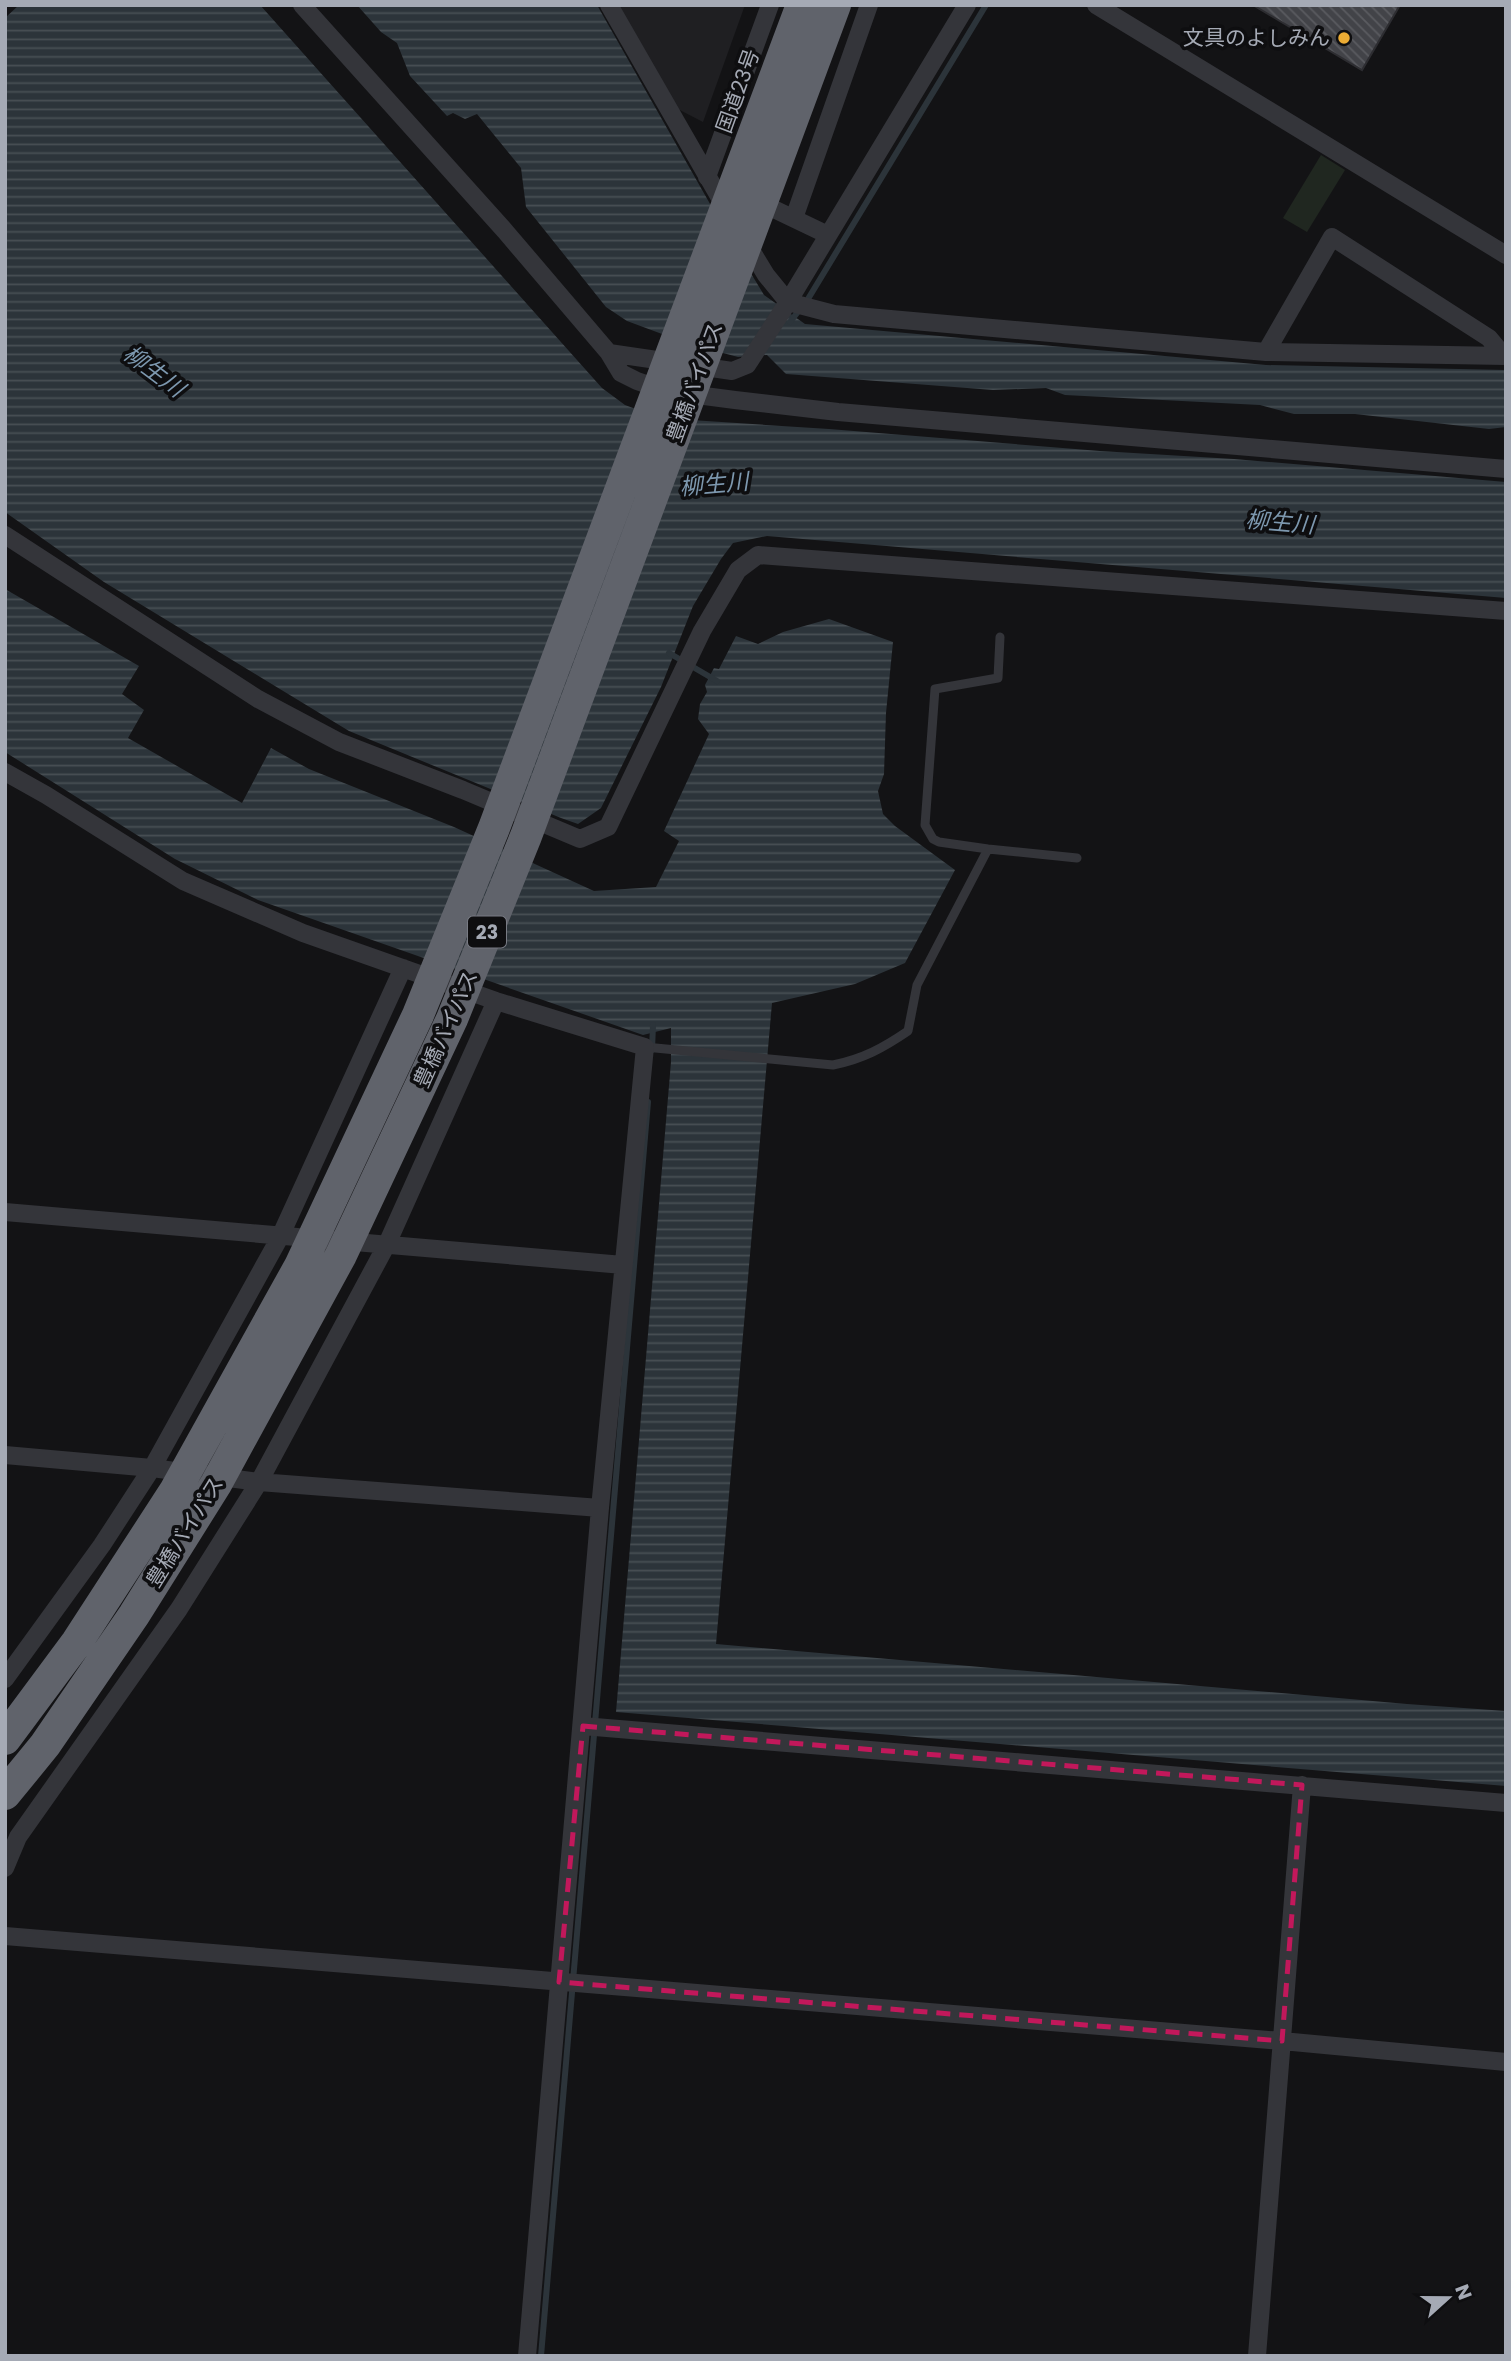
<svg xmlns="http://www.w3.org/2000/svg" width="1511" height="2361" viewBox="0 0 1511 2361" font-family="Poppins,'Noto Sans JP',sans-serif">
  <style>
    .built { fill: #1f1f22 }
    .green { fill: #202720 }
    .water { fill: url(#water-rules) }
    .lines { fill: none; stroke-linecap: round; stroke-linejoin: round }
    .stream { stroke: #2c343a; stroke-width: 6 }
    .building { fill: url(#building-back-hatch); stroke: #2d2d31; stroke-width: 2 }
    .lane { stroke: #34353a; stroke-width: 9 }
    .street { stroke: #34353a; stroke-width: 18 }
    .highway-bridge { stroke: #60636b; stroke-width: 32 }
    .marked { fill: none; stroke: #c2185b; stroke-width: 5; stroke-dasharray: 14 9; stroke-linejoin: round }
    .poi-dot { fill: #ecac34; stroke: #0e0e10; stroke-width: 2.5 }
    .labels { text-anchor: middle; stroke-width: 7; stroke-linejoin: round; paint-order: stroke }
    .shield { fill: #0e0e10; stroke: #787b84; stroke-width: 2 }
    .shield-label { font-size: 19px; font-weight: bold; fill: #a5aab5 }
    .poi-label { font-size: 21px; fill: #a5aab5; stroke: #0e0e10; text-anchor: end }
    .street-label { font-size: 21px; fill: #a5aab5; stroke: #0e0e10 }
    .water-label { font-size: 23px; font-style: italic; fill: #7d98af; stroke: #0e0e10 }
  </style>
  <defs>
    <pattern id="water-rules" width="6" height="5" patternUnits="userSpaceOnUse" patternTransform="scale(1.75)"><rect width="6" height="5" fill="#2c343a"/><path d="M0 2.5h6" fill="none" stroke="#484f54"/></pattern>
    <pattern id="building-back-hatch" width="6" height="6" patternUnits="userSpaceOnUse" patternTransform="scale(1.75)"><rect width="6" height="6" fill="#424348"/><path d="M-1 5l2 2M0 0l6 6M5-1l2 2" fill="none" stroke="#5a5b60"/></pattern>
  </defs>
  <rect width="100%" height="100%" fill="#131315"/>
  <path class="built" d="M616 5H745L703 122 672 106Z"/>
  <path class="green" d="M1321 155 1345 170 1307 232 1283 218Z"/>
  <path class="water" d="M19 5H260L602 388 625 405 660 418 829 429 1100 451 1234 459 1506 482V598L767 536 733 543 721 559 693 606 661 687 601 808 578 824 561 818 349 731 104 582 5 512V18Z
    M357 5H597L726 232 764 295 805 324 1266 365 1506 370V427L1489 429 1355 414H1294L1260 405 1065 395 1046 388 993 390 786 374 767 355 738 357 689 344 627 321 606 307 526 207 521 168 477 114 465 119 453 113 447 116 410 76 397 43 381 32Z
    M5 589 139 666 122 694 144 710 128 738 242 803 271 748 309 769 454 827 594 891 656 887 679 841 664 831 709 734 698 719 700 704 707 692 705 685 714 668 719 669 736 636 758 644 783 632 829 619 893 642 886 713 884 774 878 791 883 814 895 826 955 870 905 963 855 984 772 1003 716 1644 1407 1704 1506 1711V1786L616 1712 671 1062V1028L643 1035 258 900 175 859 5 752Z"/>
  <g class="lines">
    <path class="stream" d="M790 322 808 299 986 5
      M669 653 717 681
      M652 1050 653 1025
      M541 2356 648 1102"/>
  </g>
  <path class="building" d="M1253 5H1400L1362 70Z"/>
  <g class="lines">
    <path class="lane" d="M1000 637 998 678 935 689 925 825 933 839 939 842 988 849 1077 858
      M645 1047 833 1065C863 1059 883 1048 908 1031L917 985 988 849"/>
    <path class="street" d="M302 5 505 231 609 353 621 373 637 381 666 391 735 400 838 412 1506 469
      M609 5 728 212
      M1096 5 1506 255
      M707 177 770 5
      M755 200 828 235
      M794 218 869 5
      M746 242 766 275 788 302 834 314 1266 352 1506 356
      M1266 352 1332 237 1489 338 1504 356
      M609 353 732 371 747 365 788 302 967 5
      M5 535 258 699 339 742 463 790 580 839 608 827 702 631 738 570 758 555 1506 611
      M5 772 46 795 183 881 303 933 496 1001 645 1047 600 1508 527 2356
      M5 1212 623 1265
      M5 1455 152 1468 259 1482 600 1508
      M5 1679 102 1545 152 1468 280 1237 403 968
      M583 1726 1506 1803
      M5 1868 18 1837 179 1609 259 1482 387 1244 496 1001
      M5 1936 1282 2041 1506 2062
      M1257 2356 1302 1785"/>
    <path class="highway-bridge" d="M5 1739 77 1642 175 1491 300 1266 418 1015 494 828 802 5
      M5 1794 45 1745 134 1615 216 1484 341 1255 452 1019 526 836 835 5"/>
  </g>
  <path class="marked" d="M583 1726 1302 1785 1282 2041 559 1982Z"/>
  <circle class="poi-dot" cx="1344" cy="38" r="7"/>
  <g class="labels">
    <rect class="shield" x="468" y="916.5" width="38" height="31" rx="5"/>
    <g class="shield-label">
      <text x="487" y="939">23</text>
    </g>
    <g class="poi-label">
      <text x="1330" y="45">文具のよしみん</text>
    </g>
    <g class="street-label">
      <text transform="translate(738 91) rotate(-70)" y="7">国道23号</text>
      <text transform="translate(695 382) rotate(-70)" y="7">豊橋バイパス</text>
      <text transform="translate(446 1029) rotate(-66)" y="7">豊橋バイパス</text>
      <text transform="translate(185 1532) rotate(-58)" y="7">豊橋バイパス</text>
    </g>
    <g class="water-label">
      <text transform="translate(154 371) rotate(37)" y="8">柳生川</text>
      <text transform="translate(714 484) rotate(-5)" y="8">柳生川</text>
      <text transform="translate(1280 522) rotate(5)" y="8">柳生川</text>
    </g>
  </g>
  <rect width="1511" height="2361" fill="none" stroke="#a5aab5" stroke-width="14"/>
  <g transform="translate(1448 2298) rotate(69)" stroke="#0e0e10" stroke-width="5" paint-order="stroke">
  <path d="M0-5L12 26L0 18L-12 26Z" fill="#a5aab5"/>
  <text y="-10" font-size="19" font-weight="bold" text-anchor="middle" fill="#a5aab5">N</text>
  </g>
</svg>
